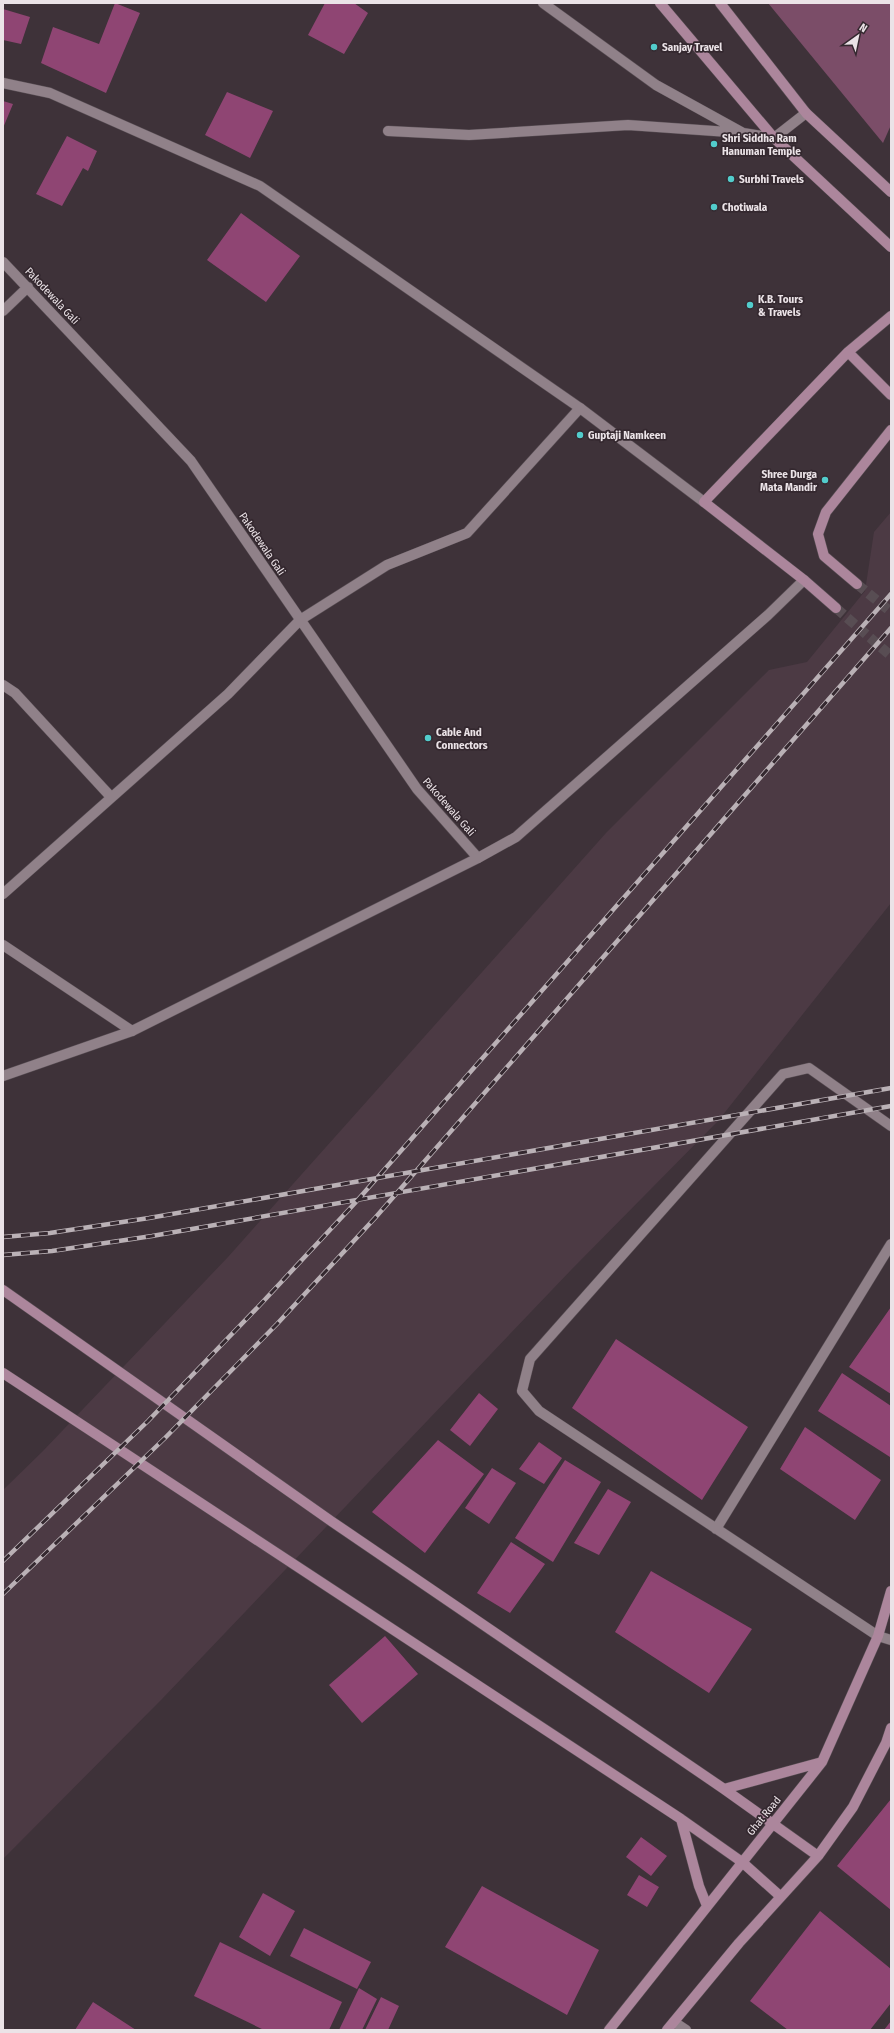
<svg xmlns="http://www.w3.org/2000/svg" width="894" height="2033" font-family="'Fira Sans Condensed',sans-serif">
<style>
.built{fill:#4c3a44}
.green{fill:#7b4d68}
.building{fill:#8f4573}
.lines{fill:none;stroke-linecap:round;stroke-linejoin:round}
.secondary-tunnel{stroke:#584d53;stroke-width:10;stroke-dasharray:10 5;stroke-linecap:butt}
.minor-casing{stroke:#584e54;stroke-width:11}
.tertiary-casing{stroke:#584e54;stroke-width:11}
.secondary-casing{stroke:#584e54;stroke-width:11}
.minor{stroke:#908189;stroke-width:10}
.tertiary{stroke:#908189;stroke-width:10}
.secondary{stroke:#ac869c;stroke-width:10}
.rail-casing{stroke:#bab1b6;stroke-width:4.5}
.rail{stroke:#34282f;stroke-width:3;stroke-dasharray:9;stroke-linecap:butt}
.poi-dot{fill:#52cdcc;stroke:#34282f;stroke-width:1.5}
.labels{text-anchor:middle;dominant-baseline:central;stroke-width:3.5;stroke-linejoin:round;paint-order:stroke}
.poi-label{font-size:11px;font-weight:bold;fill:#ebe3e7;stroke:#34282f;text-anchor:start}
.street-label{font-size:11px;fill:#ebe3e7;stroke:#34282f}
</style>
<rect width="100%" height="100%" fill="#3e3239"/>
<!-- built -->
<path class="built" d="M891,512V903L718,1121L572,1269L162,1699L3,1859V1490L43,1451L228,1257L606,833L769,670L807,662L865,591L874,532Z"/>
<!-- green -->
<path class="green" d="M768,3H891V125L883,143Z"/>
<!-- building -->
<path class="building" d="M115,3L140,13L106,93L41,63L53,27L99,44Z
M325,3H354L368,13L344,54L308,35Z
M3,9L30,17L21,44L3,40Z
M227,92L273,111L250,158L205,135Z
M3,101L13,104L3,128Z
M67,136L97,151L88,171L83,168L62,206L36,194Z
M241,213L300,256L266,302L207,260Z
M891,1307V1394L849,1367Z
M616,1339L748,1427L702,1500L572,1408Z
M842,1373L891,1406L890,1457L818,1411Z
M479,1393L498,1409L470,1446L450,1430Z
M805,1427L881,1480L855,1520L780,1469Z
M438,1440L484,1474L425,1553L372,1512Z
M539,1442L562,1458L544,1484L519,1469Z
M565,1460L601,1482L553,1562L515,1538Z
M492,1468L516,1483L489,1524L465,1508Z
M608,1489L631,1502L599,1555L574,1543Z
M511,1542L545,1564L510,1613L477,1593Z
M651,1571L752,1629L709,1693L615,1632Z
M385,1636L418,1674L362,1723L329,1685Z
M891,1799V1910L837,1866Z
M641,1837L667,1856L651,1876L626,1857Z
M639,1875L659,1887L647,1907L627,1895Z
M482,1886L599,1950L567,2015L445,1947Z
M263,1893L295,1911L270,1956L239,1937Z
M820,1911L891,1969V2003L870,2030H788L750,2001Z
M304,1928L371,1962L357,1989L290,1956Z
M220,1942L342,2002L329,2030H264L194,1996Z
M359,1988L377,1999L362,2030H339Z
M381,1997L399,2006L388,2030H365Z
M93,2002L136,2030H75Z
M891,2021V2030H884Z"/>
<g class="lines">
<!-- secondary-tunnel -->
<path class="secondary-tunnel" d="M857,584L891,612
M836,608L891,656"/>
<defs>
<path id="minor" d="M543,3L656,85L743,133L774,138L806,113
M388,131L469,135L628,125L743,133
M3,262L191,461L417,789L478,858
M3,311L28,287
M3,685L15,693L111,797
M3,894L228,694L300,620L387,565L467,533L580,408
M3,945L132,1031
M891,1126L809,1068L783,1074L530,1359L522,1391L539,1411L878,1636L891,1640
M716,1529L891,1244
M674,2022L686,2030"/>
<path id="tertiary" d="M3,83L50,93L260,186L580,408L704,502
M3,1076L132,1031L478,858L516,837L768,615L804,580"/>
<path id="secondary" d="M660,3L774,138L891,247
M720,3L806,113L891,192
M848,352L891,395
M857,584L824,556L818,534L826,512L891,430
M836,608L804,580L704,502L848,352L891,316
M3,1290L331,1521L724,1789L818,1856
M3,1373L681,1819L742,1862L780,1896
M724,1789L822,1762
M681,1819L699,1886L707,1906
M609,2030L822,1762L878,1636L891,1591
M667,2030L739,1943L818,1856L853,1807L886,1743L891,1728"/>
</defs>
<!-- minor casing -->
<use href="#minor" class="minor-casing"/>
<!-- tertiary casing -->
<use href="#tertiary" class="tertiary-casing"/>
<!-- secondary casing -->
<use href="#secondary" class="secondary-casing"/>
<!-- minor -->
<use href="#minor" class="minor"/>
<!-- tertiary -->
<use href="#tertiary" class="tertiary"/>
<!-- secondary -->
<use href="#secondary" class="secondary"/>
<defs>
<path id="rail" d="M3,1237L50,1233L149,1218L891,1088
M3,1255L52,1251L152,1236L891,1106
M3,1561L148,1421L258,1307L355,1203L891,594
M3,1594L165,1438L277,1324L375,1218L891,628"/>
</defs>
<!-- rail casing -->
<use href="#rail" class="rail-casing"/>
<!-- rail -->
<use href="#rail" class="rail"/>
</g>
<!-- markers -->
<g class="poi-dot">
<circle cx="654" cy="47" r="4"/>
<circle cx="714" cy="144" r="4"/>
<circle cx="731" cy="179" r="4"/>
<circle cx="714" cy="207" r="4"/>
<circle cx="750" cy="305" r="4"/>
<circle cx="580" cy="435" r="4"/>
<circle cx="825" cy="480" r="4"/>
<circle cx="428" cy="738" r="4"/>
</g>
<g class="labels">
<!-- poi labels -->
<g class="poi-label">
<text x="662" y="47">Sanjay Travel</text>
<text x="722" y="138">Shri Siddha Ram<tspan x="722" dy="13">Hanuman Temple</tspan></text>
<text x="739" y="179">Surbhi Travels</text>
<text x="722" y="207">Chotiwala</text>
<text x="758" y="299">K.B. Tours<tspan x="758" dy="13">&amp; Travels</tspan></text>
<text x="588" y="435">Guptaji Namkeen</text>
<text x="817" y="474" text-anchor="end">Shree Durga<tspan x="817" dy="13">Mata Mandir</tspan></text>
<text x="436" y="732">Cable And<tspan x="436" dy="13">Connectors</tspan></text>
</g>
<!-- street labels -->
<g class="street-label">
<text transform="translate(52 296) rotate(47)">Pakodewala Gali</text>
<text transform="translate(262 544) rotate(56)">Pakodewala Gali</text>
<text transform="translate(449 807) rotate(49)">Pakodewala Gali</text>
<text transform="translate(764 1816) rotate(-51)">Ghat Road</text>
</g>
</g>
<!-- border -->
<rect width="894" height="2033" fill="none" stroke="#ebe3e7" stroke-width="8"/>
<!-- north arrow -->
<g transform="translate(858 36) rotate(33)" stroke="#34282f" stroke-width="3" paint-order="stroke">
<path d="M0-3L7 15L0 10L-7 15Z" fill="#ebe3e7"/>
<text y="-6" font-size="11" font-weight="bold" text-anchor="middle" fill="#ebe3e7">N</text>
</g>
</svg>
